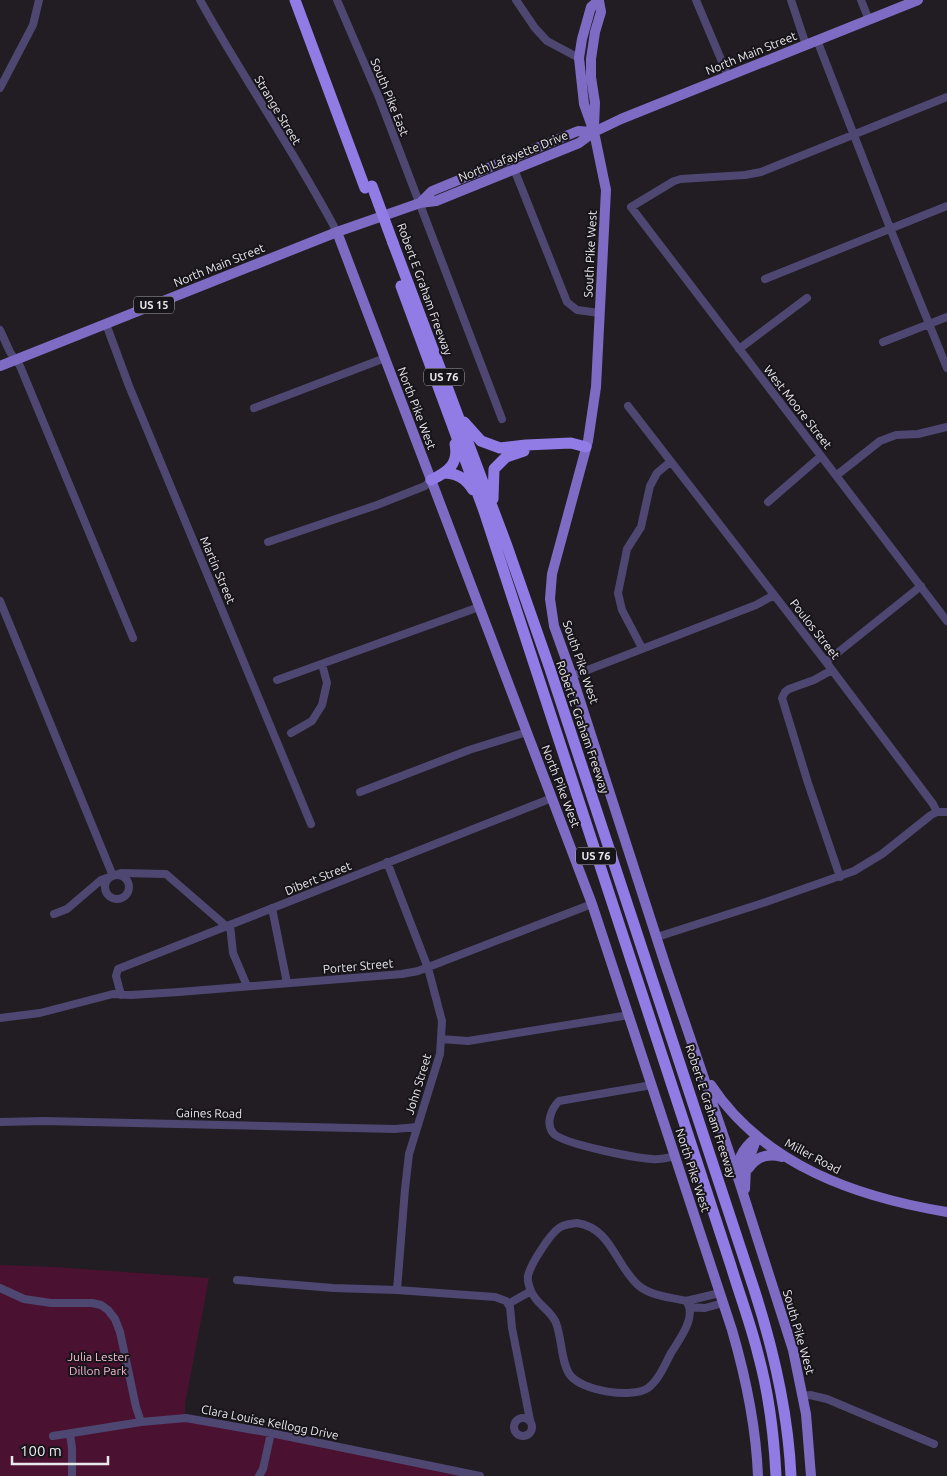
<svg xmlns="http://www.w3.org/2000/svg" width="947" height="1476" font-family="Ubuntu,sans-serif">
<style>
.green{fill:#4a1230}
.lines{fill:none;stroke-linecap:round;stroke-linejoin:round}
.minor{stroke:#4e4771;stroke-width:8}
.major{stroke:#7e6cc4;stroke-width:10}
.highway{stroke:#917be5;stroke-width:11}
.highway-bridge{stroke:#917be5;stroke-width:11}
.labels{text-anchor:middle;dominant-baseline:central;stroke-width:4;stroke-linejoin:round;paint-order:stroke}
.shield{fill:#17141a;stroke:#aba8ad;stroke-width:1}
.shield-label{font-size:11px;font-weight:bold;fill:#eae8ec}
.street-label{font-size:12px;fill:#eae8ec;stroke:#17141a}
.park-label{font-size:12px;fill:#f6bcd5;stroke:#17141a}
</style>
<rect width="100%" height="100%" fill="#211d23"/>
<!-- green -->
<path class="green" d="M0,1265L55,1267L209,1278L185,1404V1420L207,1423L466,1476H0Z"/>
<g class="lines">
<!-- minor -->
<path class="minor" d="M200,0C243,78 295,152 337,232
M337,0L380,100L502,419
M516,0L535,28L547,41L579,58
M696,0L728,76
M791,0L806,45
M861,0L869,20
M817,40L890,228L947,368
M0,88L33,25L39,0
M947,97L761,172L745,175L681,179L674,181L631,207L947,621
M514,169L567,302L577,310L600,313
M765,279L947,206
M106,324L129,386L311,824
M0,330L10,352L20,366L133,638
M883,342L947,317
M739,349L807,298
M628,406L826,662L933,804L937,812
M254,408L385,358
M837,475L880,441L896,435L918,434L947,427
M768,502L821,456
M268,542L377,505L425,486L431,480
M0,601L113,876
M642,648L622,610L618,593L627,549L641,527L650,486L657,473L670,462
M826,662L921,586
M832,670L814,680L789,689L785,692L782,698L808,783L840,877
M572,676L756,605L774,595
M277,680L479,607
M291,733L312,721L322,705L327,683L322,664
M360,792L469,750L527,732
M387,862L428,968L442,1021L440,1054L409,1154L405,1189L397,1290
M105 887a12 12 0 1 1 24 0a12 12 0 1 1-24 0Z
M272,908L287,983
M54,914L67,909L101,880L121,873L166,874L226,926
M230,925L233,953L247,986
M657,937L766,902L854,871L882,854L931,815L937,812H947
M121,995L116,976L118,969L552,798
M0,1018L40,1013L113,994L131,995L179,992L402,974L418,971L592,904
M441,1039L468,1041L629,1015
M652,1085L559,1101C552,1108 545,1123 553,1133C562,1144 636,1158 652,1159C660,1160 667,1158 675,1156
M0,1122L44,1121L395,1129L417,1127
M577,1223C611,1228 615,1264 638,1285C650,1296 670,1297 686,1301C698,1316 679,1340 671,1353C665,1364 659,1380 648,1388C632,1399 582,1391 570,1375C561,1363 562,1338 556,1323C551,1310 536,1304 531,1291C529,1286 527,1281 528,1276C530,1265 550,1234 559,1228C564,1224 570,1224 577,1223Z
M237,1280L333,1288L397,1290L495,1297L506,1301L510,1307L512,1328L530,1420
M0,1288L24,1299L51,1303H92L101,1305L108,1310L115,1319L120,1332L136,1407L141,1422
M686,1301L720,1293
M508,1304L531,1291
M690,1307L705,1308L723,1303
M803,1396L810,1395L827,1399L934,1444
M514 1427a9 9 0 1 1 18 0a9 9 0 1 1-18 0Z
M70,1434L72,1448V1476
M53,1436L141,1422L186,1418L271,1433L480,1476
M259,1476L263,1469L271,1433"/>
<!-- major -->
<path class="major" d="M599,0L591,7L582,39L579,58L584,104L594,132L606,190L596,387L588,441L552,574L550,599L554,626L572,676L666,967L739,1181
M594,126L595,103L591,77V59L595,32L601,12L599,1
M420,203L432,191L578,131L594,132
M337,232L592,904L732,1330C746,1378 756,1426 758,1476
M0,366L337,232L420,203L436,201L579,143L594,132L621,119L918,0
M711,1085C764,1165 856,1197 947,1212
M757,1137C741,1149 736,1161 739,1181L793,1350L806,1414L811,1476
M749,1168C757,1156 768,1153 782,1157
M745,1189L746,1168L757,1137"/>
<!-- highway -->
<path class="highway" d="M295,0L365,188
M393,243L507,546L550,669L754,1289C774,1351 788,1411 791,1476
M401,286L484,511L731,1266C740,1296 751,1325 758,1354C769,1394 774,1435 776,1476
M464,422L481,441L500,448L526,445L571,443L586,447
M445,473C459,474 466,479 473,490
M431,480C448,472 459,464 455,444
M493,499L494,469L506,457L524,451"/>
<!-- highway-bridge -->
<path class="highway-bridge" d="M372,186L393,243"/>
</g>
<g class="labels">
<!-- shield labels -->
<g class="shield">
<rect x="134" y="296.5" width="40" height="17" rx="4"/>
<rect x="424" y="368.5" width="40" height="17" rx="4"/>
<rect x="576" y="847.5" width="40" height="17" rx="4"/>
</g>
<g class="shield-label">
<text x="154" y="305">US 15</text>
<text x="444" y="377">US 76</text>
<text x="596" y="856">US 76</text>
</g>
<!-- street labels -->
<g class="street-label">
<text transform="translate(751 53) rotate(-22)">North Main Street</text>
<text transform="translate(390 97) rotate(68)">South Pike East</text>
<text transform="translate(278 110) rotate(59)">Strange Street</text>
<text transform="translate(513 156) rotate(-22)">North Lafayette Drive</text>
<text transform="translate(590 254) rotate(-87)">South Pike West</text>
<text transform="translate(219 265) rotate(-22)">North Main Street</text>
<text transform="translate(425 289) rotate(70)">Robert E Graham Freeway</text>
<text transform="translate(798 407) rotate(52)">West Moore Street</text>
<text transform="translate(417 408) rotate(69)">North Pike West</text>
<text transform="translate(218 570) rotate(67)">Martin Street</text>
<text transform="translate(815 629) rotate(52)">Poulos Street</text>
<text transform="translate(581 662) rotate(71)">South Pike West</text>
<text transform="translate(583 727) rotate(71)">Robert E Graham Freeway</text>
<text transform="translate(561 786) rotate(69)">North Pike West</text>
<text transform="translate(318 878) rotate(-22)">Dibert Street</text>
<text transform="translate(358 966) rotate(-5)">Porter Street</text>
<text transform="translate(418 1084) rotate(-73)">John Street</text>
<text transform="translate(711 1111) rotate(72)">Robert E Graham Freeway</text>
<text transform="translate(209 1113) rotate(1)">Gaines Road</text>
<text transform="translate(813 1156) rotate(28)">Miller Road</text>
<text transform="translate(693 1170) rotate(72)">North Pike West</text>
<text transform="translate(799 1332) rotate(74)">South Pike West</text>
<text transform="translate(270 1422) rotate(11)">Clara Louise Kellogg Drive</text>
</g>
<!-- park labels -->
<g class="park-label">
<text x="98" y="1356">Julia Lester<tspan x="98" dy="14">Dillon Park</tspan></text>
</g>
</g>
<!-- scale -->
<path d="M12 1456v8h96v-8" fill="none" stroke="#eae8ec" stroke-width="2.5"/>
<text x="20" y="1456" font-size="15" fill="#eae8ec" stroke="#17141a" stroke-width="4" paint-order="stroke">100 m</text>
</svg>
